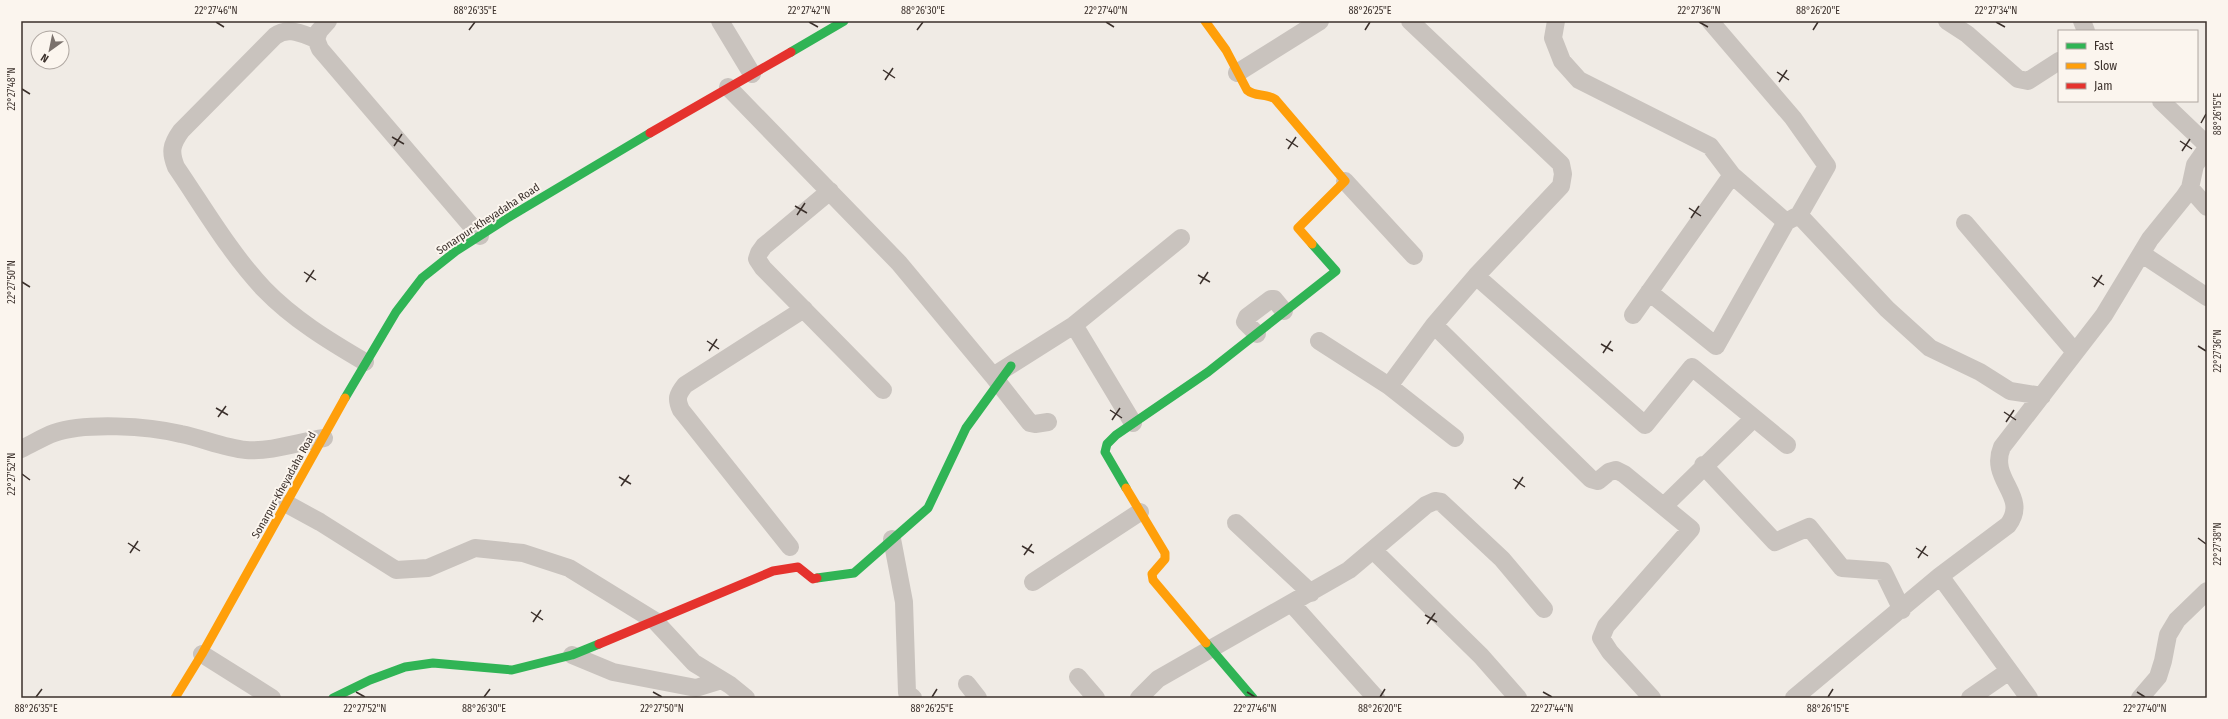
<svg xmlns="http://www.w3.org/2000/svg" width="2228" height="719" font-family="'Fira Sans Condensed',sans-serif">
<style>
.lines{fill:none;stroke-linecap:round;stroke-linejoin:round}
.street{stroke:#c9c3be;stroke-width:18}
.fast{stroke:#30b455;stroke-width:9}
.slow{stroke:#ff9f0a;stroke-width:9}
.jam{stroke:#e5322d;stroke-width:9}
.ticks{fill:none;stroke:#3b302b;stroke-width:1.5}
.labels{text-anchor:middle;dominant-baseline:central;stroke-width:4;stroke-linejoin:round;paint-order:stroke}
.street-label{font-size:11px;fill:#3b302b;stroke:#fbf5ee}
.neatline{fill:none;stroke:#3b302b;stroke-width:1.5}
.ticks-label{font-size:10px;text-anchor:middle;fill:#3b302b}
</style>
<rect width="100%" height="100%" fill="#f0ebe5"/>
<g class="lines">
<!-- street -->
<path class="street" d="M328,21L319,31L316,39L320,49L480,236
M720,21L752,74
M1556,21L1553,38L1562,61L1579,80L1710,146L1732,175L1786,222
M1710,21L1793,118L1827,166L1799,215L1887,309L1930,348L1980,372L2010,391L2042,396
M1947,21L1967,34L2018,79L2028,81L2059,61
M2082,21L2086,31
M316,39C302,34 288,26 275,36L181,131C171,145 170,152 176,167C204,208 230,253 264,289C293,319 329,341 365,362
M1237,73L1320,21
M728,87L899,263L993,376L1074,325L1181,238
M2161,101L2207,145
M1345,181L1414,256
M2190,188L2207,207
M830,191L764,246L759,253L757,259L763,268L883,390
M1965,223L2075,352
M2142,254L2207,297
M1476,276L1645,425L1692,367L1787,445
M1649,292L1716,346L1786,222L1795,217
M1633,315L1732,175
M1074,325L1133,423
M1434,325L1591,479L1598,481L1609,472L1616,470L1624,474L1691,529L1606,626L1601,638L1610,652L1652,698
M1257,334L1245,322L1247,317L1271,299H1274L1284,311
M1319,341L1389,386L1455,438
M993,376L1030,423L1035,424L1048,422
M1389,386L1434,325L1476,276L1561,186L1563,174L1561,164L1410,21
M21,449C32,444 43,437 54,433C86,422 148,426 181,434C202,438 224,448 246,450C271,452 299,442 324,438
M1703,465L1775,542L1809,527L1842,568L1883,571L1902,610
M287,504L320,522L396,570L428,568L475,548L523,553L569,568L655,621L694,663L730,685L746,698
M1664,506L1754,418
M1236,523L1311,593
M892,539L904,602L907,693L913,698
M790,547L681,410C676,399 677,395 685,385L804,309
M1373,550L1481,656L1518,698
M1940,576L2029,698
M1033,582L1140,512
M1292,604L1376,698
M202,654L272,698
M572,655L613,672L696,688L722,680
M1078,677L1096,698
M967,684L978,698
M1139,698L1158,679L1349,570L1426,505L1435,501L1441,502L1502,559L1544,609
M1794,698L1940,576L2008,525C2030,496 1988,480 2002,447L2104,315L2150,239L2184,197L2190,188L2195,165L2207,148
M1970,698L2009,671
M2140,698L2158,677L2163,661L2168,635L2177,620L2207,591"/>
<!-- fast -->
<path class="fast" d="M791,52L844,21
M345,398L396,312L422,278L456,251L506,219L650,133
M1126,488L1105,452L1107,444L1116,435L1208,372L1336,271L1312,244
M817,578L854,573L928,508L966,428L1011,366
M1206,643L1253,698
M333,698L370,680L405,667L433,663L512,670L572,655L599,644"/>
<!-- slow -->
<path class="slow" d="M1205,21L1226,50L1247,90C1255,97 1265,93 1275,99L1345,181L1298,228L1312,244
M1126,488L1165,553V559L1152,574L1153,580L1206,643
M175,698L202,654L345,398"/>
<!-- jam -->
<path class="jam" d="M650,133L791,52
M599,644L773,571L798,567L813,579L817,578"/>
</g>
<!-- ticks -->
<path class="ticks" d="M216,22L224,27M809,22L818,27M1106,22L1114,27M1699,22L1708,27M1996,22L2005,27M469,30L475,22M917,30L923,22M1365,30L1370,22M1813,30L1818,22M883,70L895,78M1777,72L1789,80M885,80L893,68M1779,82L1787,70M22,89L30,94M2201,123L2206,114M392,137L404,144M1286,139L1298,147M2180,141L2192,149M394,146L402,134M1288,149L1296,137M2182,151L2190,139M795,206L807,213M1689,208L1701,216M797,215L805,203M1691,218L1699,206M304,272L316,280M1198,275L1210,282M2092,277L2104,285M22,282L30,287M306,282L314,270M1200,284L1208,272M2094,287L2102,275M707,341L719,349M1601,344L1613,351M2198,346L2206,351M709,351L717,339M1603,353L1611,341M216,408L228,415M1110,410L1122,418M2004,412L2016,420M218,417L226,406M1112,420L1120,408M2006,422L2014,410M22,474L30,480M619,477L631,484M1513,479L1525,487M621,486L629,475M1515,489L1523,477M2198,538L2206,544M128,543L140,551M1022,546L1034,553M1916,548L1928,556M130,553L138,541M1024,555L1032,544M1918,558L1926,546M531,612L543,620M1425,615L1437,622M533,622L541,610M1427,624L1435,613M356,692L365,697M653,692L662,697M1247,692L1255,697M1543,692L1552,697M2137,692L2145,697M36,697L42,689M484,697L490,689M932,697L937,689M1380,697L1385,689M1828,697L1833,689"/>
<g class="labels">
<!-- street labels -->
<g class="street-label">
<text transform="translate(488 219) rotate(-33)">Sonarpur-Kheyadaha Road</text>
<text transform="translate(284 485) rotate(-61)">Sonarpur-Kheyadaha Road</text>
</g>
</g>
<!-- border -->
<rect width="2228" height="719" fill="none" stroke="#fbf5ee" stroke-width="44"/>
<!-- legend -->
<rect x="2058" y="30" width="140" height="72" fill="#fbf5ee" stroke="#aea6a0"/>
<rect x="2066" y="43" width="20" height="6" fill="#30b455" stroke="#aea6a0"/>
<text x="2094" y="50" font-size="12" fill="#3b302b">Fast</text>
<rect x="2066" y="63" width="20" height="6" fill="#ff9f0a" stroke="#aea6a0"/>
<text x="2094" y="70" font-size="12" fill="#3b302b">Slow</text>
<rect x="2066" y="83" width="20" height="6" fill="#e5322d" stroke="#aea6a0"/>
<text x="2094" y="90" font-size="12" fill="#3b302b">Jam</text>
<!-- north arrow -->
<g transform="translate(50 50) rotate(213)"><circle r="19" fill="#fbf5ee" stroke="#aea6a0"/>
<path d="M0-3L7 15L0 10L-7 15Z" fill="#7a716c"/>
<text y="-6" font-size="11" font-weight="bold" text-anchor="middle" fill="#3b302b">N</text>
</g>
<rect x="22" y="22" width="2184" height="675" class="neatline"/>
<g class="ticks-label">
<text x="216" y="14">22°27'46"N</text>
<text x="475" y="14">88°26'35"E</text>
<text x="809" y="14">22°27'42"N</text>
<text x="923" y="14">88°26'30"E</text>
<text x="1106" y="14">22°27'40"N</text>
<text x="1370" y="14">88°26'25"E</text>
<text x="1699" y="14">22°27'36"N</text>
<text x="1818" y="14">88°26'20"E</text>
<text x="1996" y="14">22°27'34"N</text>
<text transform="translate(11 89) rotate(-90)" y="4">22°27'48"N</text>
<text transform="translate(2217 114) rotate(-90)" y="4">88°26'15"E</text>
<text transform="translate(11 282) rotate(-90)" y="4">22°27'50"N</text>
<text transform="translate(2217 351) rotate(-90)" y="4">22°27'36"N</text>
<text transform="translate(11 474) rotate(-90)" y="4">22°27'52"N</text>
<text transform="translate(2217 544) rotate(-90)" y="4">22°27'38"N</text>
<text x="36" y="712">88°26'35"E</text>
<text x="365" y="712">22°27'52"N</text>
<text x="484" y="712">88°26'30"E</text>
<text x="662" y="712">22°27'50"N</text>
<text x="932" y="712">88°26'25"E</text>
<text x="1255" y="712">22°27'46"N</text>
<text x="1380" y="712">88°26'20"E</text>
<text x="1552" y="712">22°27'44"N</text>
<text x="1828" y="712">88°26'15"E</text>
<text x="2145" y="712">22°27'40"N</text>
</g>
</svg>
